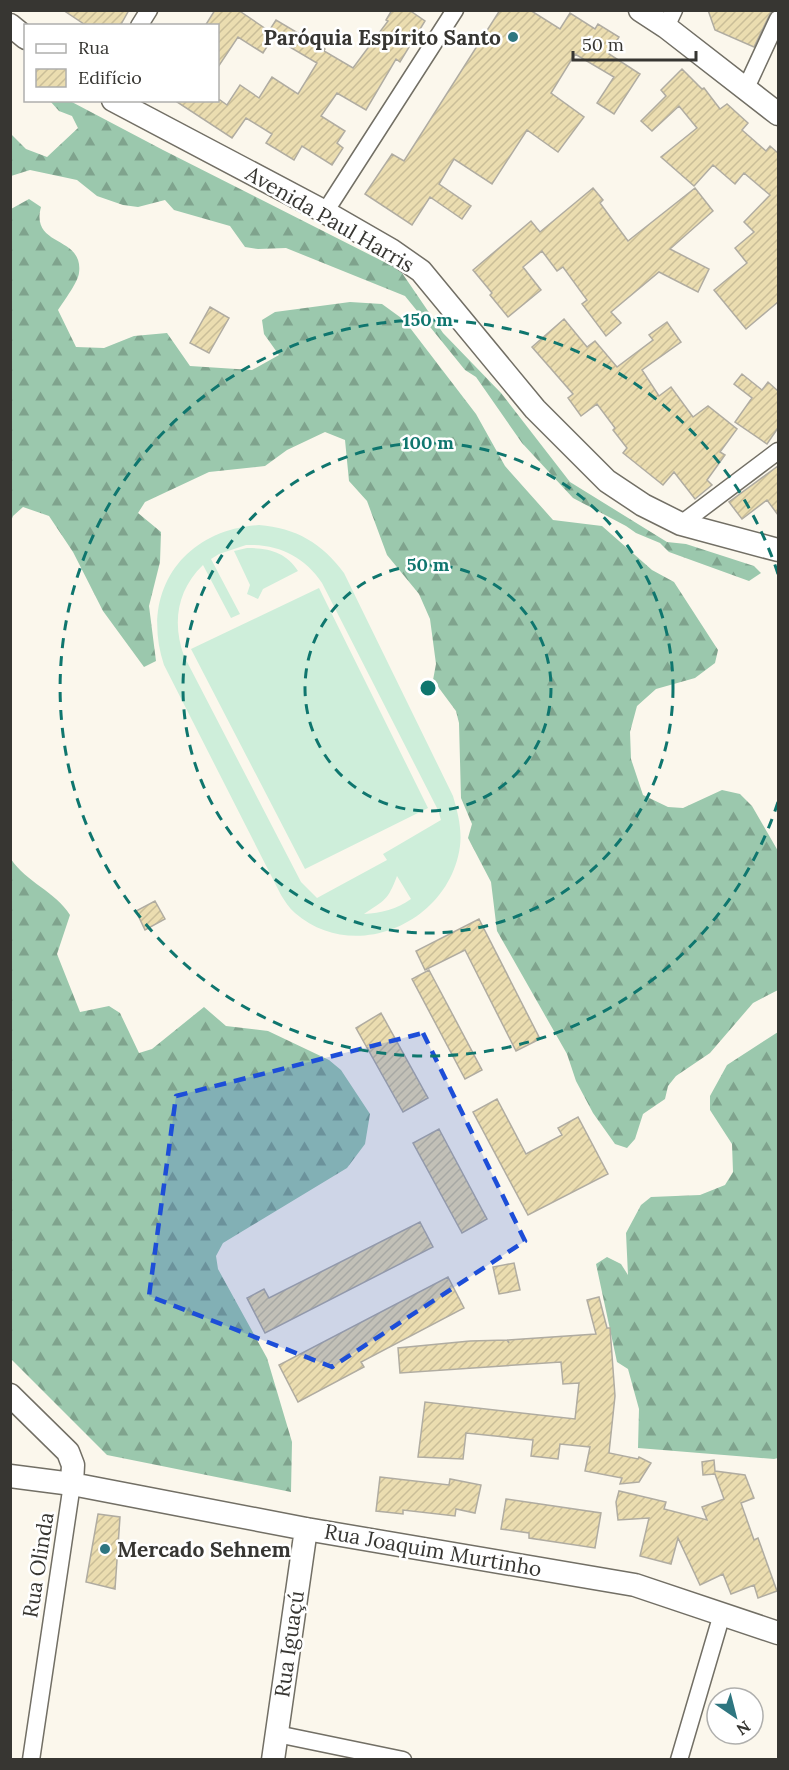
<svg xmlns="http://www.w3.org/2000/svg" width="789" height="1770" font-family="Lora,serif">
<style>
.forest{fill:url(#forest-firs)}
.pitch{fill:#ceeeda;fill-rule:evenodd}
.building{fill:url(#building-hatch);stroke:#b0aca1;stroke-width:1.5}
.lines{fill:none;stroke-linecap:round;stroke-linejoin:round}
.street-casing{stroke:#726f65;stroke-width:19}
.secondary-casing{stroke:#726f65;stroke-width:25}
.street{stroke:#fff;stroke-width:16}
.secondary{stroke:#fff;stroke-width:22}
.marked{fill:#1d4ed8;fill-opacity:0.2;stroke:#1d4ed8;stroke-width:4.5;stroke-dasharray:12 8;stroke-linejoin:round}
.ring{fill:none;stroke:#0f766e;stroke-width:3;stroke-dasharray:10 8}
.poi-dot{fill:#2e7680;stroke:#fff;stroke-width:2}
.labels{text-anchor:middle;dominant-baseline:central;stroke-width:5;stroke-linejoin:round;paint-order:stroke}
.poi-label{font-size:21px;font-weight:bold;fill:#373632;stroke:#fff;text-anchor:end}
.street-label{font-size:21px;fill:#373632;stroke:#fff}
.centre{fill:#0f766e;stroke:#fff;stroke-width:3}
.ring-label{font-size:18px;text-anchor:middle;font-weight:bold;fill:#0f766e;stroke:#fff;stroke-width:5;stroke-linejoin:round;paint-order:stroke}
</style>
<defs>
<pattern id="forest-firs" width="22" height="20" patternUnits="userSpaceOnUse" patternTransform="scale(1.5)"><rect width="22" height="20" fill="#9bc8ad"/><path d="M5 1l3.5 6h-7zM16 11l3.5 6h-7z" fill="#7fa38d"/></pattern>
<pattern id="building-hatch" width="6" height="6" patternUnits="userSpaceOnUse" patternTransform="scale(1.5)"><rect width="6" height="6" fill="#ebddb0"/><path d="M-1 1l2-2M0 6l6-6M5 7l2-2" fill="none" stroke="#cabe98"/></pattern>
</defs>
<rect width="100%" height="100%" fill="#fbf7ec"/>
<!-- forest -->
<path class="forest" d="M50,101H70L163,150L400,270L443,333L501,393L570,482L667,542L686,544L754,566L761,573L749,581L669,552L660,543L636,533L626,526L573,498L522,443L476,377L465,370L405,296L286,248L258,249L245,247L230,226L174,210L165,200L138,207L123,205L97,196L77,180L30,170L11,176V134L26,149L47,157L78,128L72,116L59,111Z
M29,199L41,207C30,248 84,235 79,273C78,282 64,301 58,310L76,347L104,348L134,336L167,333L190,366L252,370L279,355L264,334L262,320L275,312L350,302L382,304L404,320L476,414L505,466L553,520L602,526L652,570L674,582L718,650L715,663L695,678L656,689L637,706L630,732L631,759L643,795L668,807L683,808L722,790L740,794L752,806L778,851V990L753,1003L710,1053L676,1076L668,1086L665,1099L643,1114L635,1139L627,1148L615,1144L593,1113L576,1081L567,1054L497,931L491,882L468,838L472,824L461,798L459,723L456,711L433,680L436,664L430,619L419,594L387,555L367,501L349,481L345,440L325,432L287,450L265,466L209,472L145,502L138,513L161,532L160,562L149,606L156,661L144,667L103,611L73,552L49,516L23,507L13,516L11,521V209Z
M11,859C26,882 56,892 70,915L57,954L80,1012L109,1006L120,1013L139,1053L152,1049L204,1007L226,1026L268,1031L329,1060L341,1070L370,1114L365,1144L347,1168L223,1243L216,1256L218,1269L267,1358L292,1442L291,1492L107,1455L11,1359Z
M778,1032V1458L774,1459L638,1448L639,1409L628,1369L617,1362L596,1264L607,1257L621,1264L628,1275L626,1233L641,1205L651,1197L700,1195L725,1185L733,1172L732,1144L710,1110V1096L727,1065Z"/>
<!-- pitch -->
<path class="pitch" d="M259,525C296,528 322,543 344,573L453,796C458,813 462,829 460,846C450,922 355,965 295,913C289,908 285,901 281,895L164,665C140,593 182,530 259,525ZM246,545C278,544 304,556 322,583L438,810L441,820L383,854L387,860L317,898L301,882L184,656C172,623 177,590 203,565L231,618L240,614L211,559L219,554ZM397,876L411,899C397,909 381,913 364,914C385,900 388,900 397,876Z
M247,548C269,548 286,552 298,571L263,589L258,599L247,594L250,585L234,551Z
M319,588L428,808L305,869L191,649Z"/>
<!-- building -->
<path class="building" d="M63,10H129L120,26H87Z
M215,10H238L269,31L276,20L325,49L324,51L353,68L388,21L386,20L392,10H409L425,21L400,62L396,59L366,110L337,93L321,116L345,131L337,143L343,148L332,165L302,146L294,160L266,143L272,134L246,118L232,138L174,100H220L227,105L240,85L259,98L272,77L298,94L317,63L273,37L263,53L238,37L218,67V26H205Z
M500,10H530L560,29L570,13L595,29L598,24L619,37L609,54L640,74L614,114L597,103L614,77L575,54L551,93L584,117L558,152L527,130L492,184L454,159L439,184L471,206L462,219L430,197L412,225L365,194L392,154L404,161Z
M708,10H772L754,47L715,30Z
M682,69L702,89L704,88L720,109L727,104L748,123L742,130L766,151L770,146L778,153V302L746,329L714,290L747,263L735,248L754,232L744,222L770,195L744,173L735,184L713,165L694,186L661,157L697,128L679,106L652,131L641,121L666,96L661,90Z
M593,188L603,200L600,203L628,241L695,188L713,211L670,249L709,269L698,292L659,272L611,312L621,323L606,336L582,304L587,300L563,267L557,271L542,251L523,267L541,290L508,317L490,295L492,293L473,270L531,221L540,232Z
M210,307L229,318L209,353L190,343Z
M564,319L587,347L595,341L617,367L653,340L649,335L667,322L681,342L642,370L659,396L671,387L693,417L708,406L737,429L720,452L725,455L707,480L712,485L695,499L674,472L663,485L623,453L627,448L613,430L615,428L597,404L581,416L568,398L573,394L532,347Z
M742,374L762,390L768,382L778,391V428L767,444L735,422L752,398L734,384Z
M778,466V515L767,500L742,519L729,502Z
M155,901L165,919L145,930L136,911Z
M479,919L540,1039L516,1051L465,950L425,970L416,951Z
M429,970L482,1070L465,1079L412,979Z
M381,1013L428,1098L403,1112L356,1028Z
M497,1099L526,1154L562,1135L558,1128L578,1117L608,1174L528,1215L473,1112Z
M439,1129L487,1219L462,1233L413,1143Z
M420,1222L433,1247L265,1333L247,1298L264,1289L269,1298Z
M514,1263L520,1290L499,1294L493,1267Z
M448,1277L464,1308L361,1362L364,1367L298,1402L279,1365Z
M599,1297L607,1328H610L615,1396L609,1453L638,1459L639,1457L651,1463L639,1482L620,1484L622,1478L585,1471L590,1447L560,1444L558,1459L531,1456L533,1440L466,1433L463,1459L418,1457L425,1402L575,1419L579,1383L563,1384L561,1362L400,1373L398,1348L470,1341L507,1340L509,1343L508,1340L596,1334L587,1300Z
M714,1460L715,1471L745,1475L754,1498L741,1503L754,1540L758,1538L777,1591L758,1598L754,1585L731,1594L723,1574L700,1585L678,1538L671,1564L640,1556L649,1518L618,1520L616,1502L619,1491L666,1502L664,1509L707,1520L702,1507L724,1499L715,1474L703,1475L702,1462Z
M380,1477L449,1485L450,1479L481,1485L475,1513L456,1509L455,1516L403,1510V1514L376,1511Z
M506,1499L601,1513L595,1548L529,1538V1533L501,1529Z
M98,1514L120,1517L115,1589L86,1582Z"/>
<g class="lines">
<defs>
<path id="street" d="M139,26L149,10
M666,27L674,10
M746,88L778,19
M325,212L455,10
M681,524L778,451
M277,1734L403,1760
M31,1760L72,1484
M679,1760L722,1614"/>
<path id="secondary" d="M640,10L666,27L778,114
M10,25L26,38
M113,100L325,212L391,250L421,271L535,409L607,481L643,505L681,524L778,550
M10,1395L68,1452L73,1465L72,1484
M10,1476L72,1484L306,1529L635,1585L778,1633
M273,1760L306,1529"/>
</defs>
<!-- street casing -->
<use href="#street" class="street-casing"/>
<!-- secondary casing -->
<use href="#secondary" class="secondary-casing"/>
<!-- street -->
<use href="#street" class="street"/>
<!-- secondary -->
<use href="#secondary" class="secondary"/>
</g>
<!-- marked area -->
<path class="marked" d="M423,1033L525,1241L332,1367L149,1296L176,1096Z"/>
<!-- distance rings -->
<g class="ring">
<circle cx="428" cy="688" r="123"/>
<circle cx="428" cy="688" r="245"/>
<path d="M778 802A368 368 0 1 1 778 574"/>
</g>
<!-- markers -->
<g class="poi-dot">
<circle cx="513" cy="37" r="6"/>
<circle cx="105" cy="1549" r="6"/>
</g>
<g class="labels">
<!-- poi labels -->
<g class="poi-label">
<text x="501" y="37">Paróquia Espírito Santo</text>
<text x="117" y="1549" text-anchor="start">Mercado Sehnem</text>
</g>
<!-- street labels -->
<g class="street-label">
<text transform="translate(330 219) rotate(30)">Avenida Paul Harris</text>
<text transform="translate(433 1550) rotate(10)">Rua Joaquim Murtinho</text>
<text transform="translate(38 1565) rotate(-81)">Rua Olinda</text>
<text transform="translate(289 1644) rotate(-82)">Rua Iguaçú</text>
</g>
</g>
<circle cx="428" cy="688" r="9" class="centre"/>
<g class="ring-label">
<text x="428" y="326">150 m</text>
<text x="428" y="449">100 m</text>
<text x="428" y="571">50 m</text>
</g>
<!-- border -->
<rect width="789" height="1770" fill="none" stroke="#373632" stroke-width="24"/>
<!-- legend -->
<rect x="24" y="24" width="195" height="78" fill="#ffffff" stroke="#afafad" stroke-width="1.5"/>
<rect x="36" y="44" width="30" height="9" fill="#ffffff" stroke="#afafad" stroke-width="1.5"/>
<text x="78" y="54" font-size="18" fill="#373632">Rua</text>
<rect x="36" y="69" width="30" height="18" fill="url(#building-hatch)" stroke="#afafad" stroke-width="1.5"/>
<text x="78" y="84" font-size="18" fill="#373632">Edifício</text>
<!-- north arrow -->
<g transform="translate(735 1716) rotate(145)"><circle r="28" fill="#ffffff" stroke="#afafad" stroke-width="1.5"/>
<path d="M0-4.5L10 22L0 15L-10 22Z" fill="#2e7680"/>
<text y="-9" font-size="16" font-weight="bold" text-anchor="middle" fill="#373632">N</text>
</g>
<!-- scale -->
<path d="M573 51v9h123v-9" fill="none" stroke="#373632" stroke-width="3"/>
<text x="582" y="51" font-size="18" fill="#373632" stroke="#ffffff" stroke-width="4.5" paint-order="stroke">50 m</text>
</svg>
